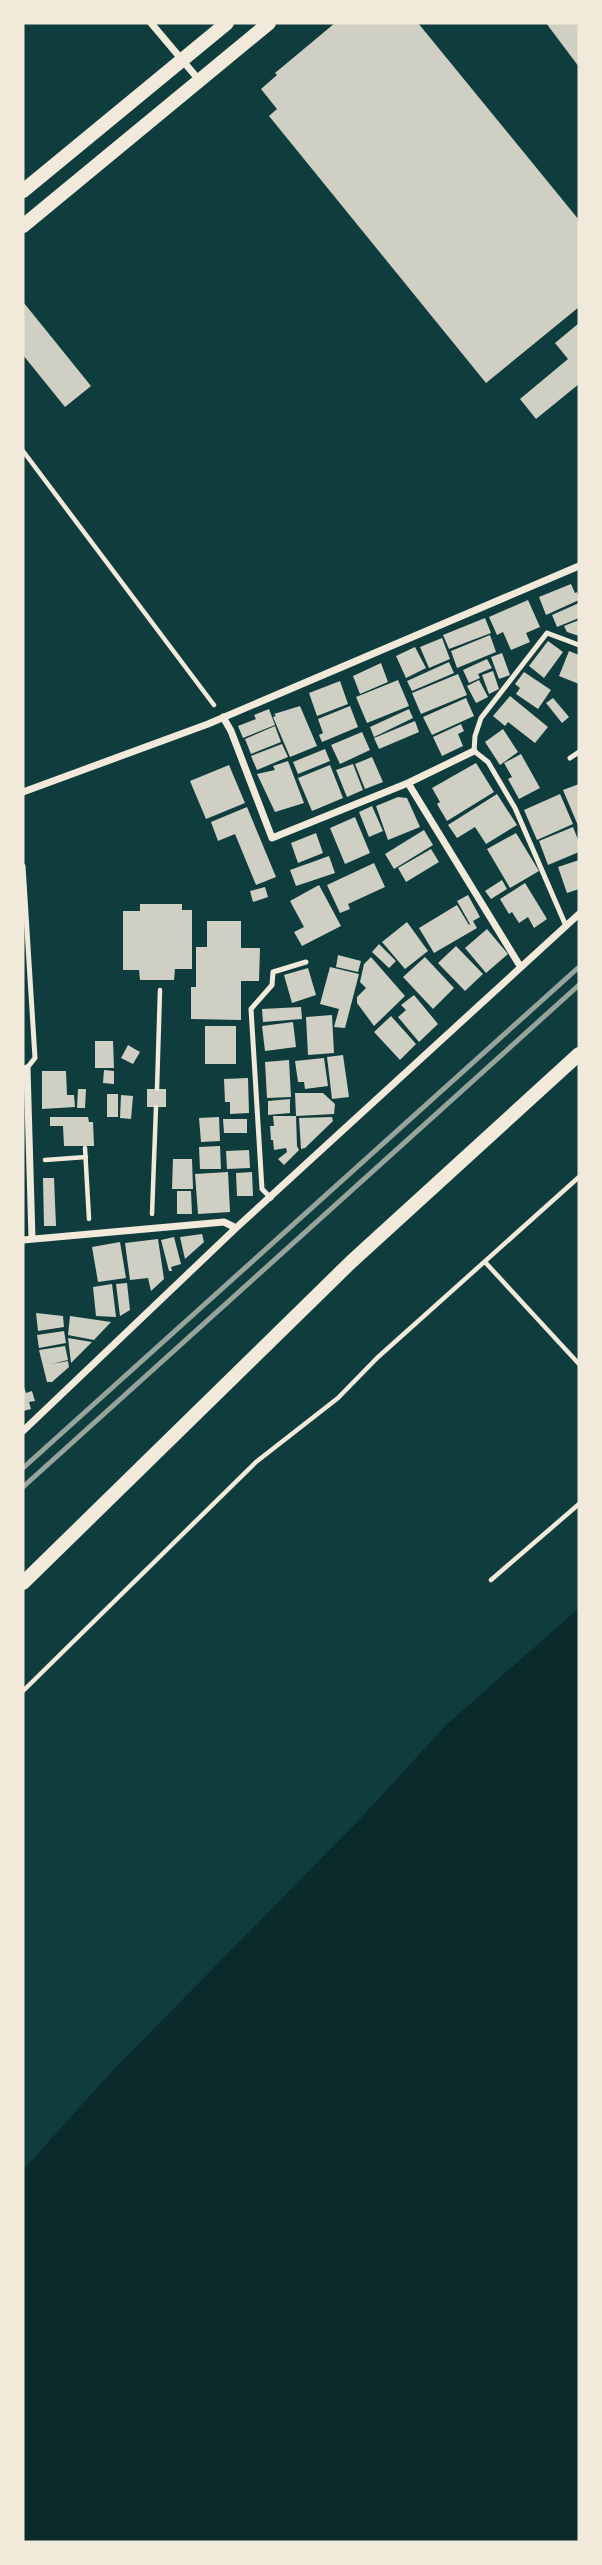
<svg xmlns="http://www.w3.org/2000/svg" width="602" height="2565" font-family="Barlow,sans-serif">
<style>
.water{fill:#0a2a2b}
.building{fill:#cfcfc3}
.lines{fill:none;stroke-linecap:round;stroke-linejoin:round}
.path{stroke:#f1e9da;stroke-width:4.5}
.service{stroke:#f1e9da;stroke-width:5}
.minor{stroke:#f1e9da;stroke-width:7}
.secondary{stroke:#f1e9da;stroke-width:14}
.rail{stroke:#97a49c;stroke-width:5}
</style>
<rect width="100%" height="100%" fill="#0f3d3e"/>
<!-- water -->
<path class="water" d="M579,1608V2542H23V2170L115,2068L360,1819L446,1725Z"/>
<!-- building -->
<path class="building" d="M335,23H418L579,220V307L486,383L269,116L277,109L261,89L277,75L275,73Z
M546,23H579V67Z
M24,303L91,386L65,407L23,355Z
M579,323V384L536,419L520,399L568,359L555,343Z
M571,584L575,593L577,592L579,600L546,615L539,597Z
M528,600L540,627L526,633L530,642L511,650L503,632L497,635L489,617Z
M579,603V618L557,627L552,615Z
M485,618L491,633L449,649L443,635Z
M579,620V636L567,632L564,626Z
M490,635L496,652L457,668L451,651Z
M442,638L450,659L429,668L420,647Z
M548,641L563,652L544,678L529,666Z
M415,647L426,668L406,678L396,656Z
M569,651L579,655V684L559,676Z
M502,653L510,675L499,679L491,657Z
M487,659L492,668L478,674L480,678L469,683L463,670Z
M449,662L454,673L412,691L407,681Z
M381,663L388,682L360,694L353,676Z
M493,671L499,689L489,694L482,675Z
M524,672L551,690L538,709L516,694L520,688L515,684Z
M458,674L467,695L421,714L412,693Z
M398,680L409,706L367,723L356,697Z
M479,680L488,697L476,703L467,686Z
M340,681L348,704L317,716L309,693Z
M510,696L548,727L535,743L508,722L505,726L493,716Z
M466,698L474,716L432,735L423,717Z
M553,698L569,717L562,723L546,703Z
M300,706L317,746L290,757L273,717L276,716L274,714Z
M350,706L358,727L322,742L319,735L323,733L318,719Z
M269,709L275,725L243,738L238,726L256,719L254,715Z
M409,709L413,718L374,737L370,727Z
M415,721L419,732L379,749L374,738Z
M461,724L464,731L458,734L463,746L442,756L433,737Z
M275,726L281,742L251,754L245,739Z
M503,729L518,752L500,765L485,742Z
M362,732L370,750L340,764L331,745Z
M282,744L288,757L257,770L251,756Z
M325,749L330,761L298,774L293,762Z
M521,754L540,788L519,799L508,779L512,777L504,763Z
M372,757L383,782L365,789L355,764Z
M288,761L304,803L275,812L257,774L275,770L273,766Z
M476,763L494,792L447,821L437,804L440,802L432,788Z
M353,764L363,790L347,797L336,770Z
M229,765L245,803L206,819L190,781Z
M330,765L343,798L312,811L298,778Z
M579,784V828L563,790Z
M497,794L517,825L486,844L475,827L457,838L448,825Z
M560,794L573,824L537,840L524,810Z
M398,797L407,798L420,827L388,840L376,806Z
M372,806L383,831L369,837L359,812Z
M247,807L276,877L256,885L235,834L218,841L211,822Z
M355,817L370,853L345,864L330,828Z
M573,827L579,842V852L548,865L539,841Z
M424,830L433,845L394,869L385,854Z
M316,833L323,853L298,863L291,843Z
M516,833L539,871L510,888L487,849Z
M431,849L439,862L406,882L398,868Z
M329,856L335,873L296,886L290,870Z
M579,860V889L567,893L558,867Z
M374,863L385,887L348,904L350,909L340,913L327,885Z
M502,880L507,889L491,899L485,891Z
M525,883L547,919L534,928L528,917L519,923L512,912L509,914L500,899Z
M319,885L341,926L302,946L294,932L304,927L290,901Z
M265,887L268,897L253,902L250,891Z
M468,895L480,917L473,921L477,928L434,953L419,928L457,905L469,925L470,924L457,901Z
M140,904H182V910H192V969H175L174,980H140L139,970H123V911H140Z
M207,921H241V948H260L259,981H241V1020L191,1019V987H196V947H207Z
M407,922L428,951L405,969L382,942Z
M487,929L508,954L486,973L465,948Z
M379,944L396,961L389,968L372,952Z
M456,946L483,974L465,991L438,963Z
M338,955L361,961L358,972L336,967Z
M371,957L405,996L374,1026L357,1003V997L366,988L360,982L364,964Z
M425,957L454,988L433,1009L403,977Z
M330,967L359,974L345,1028L334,1027L339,1009L320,1004Z
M308,968L316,995L292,1003L284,975Z
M414,995L438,1024L419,1042L398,1017L406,1010L401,1005Z
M301,1007L302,1019L263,1022L262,1009Z
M332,1015L334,1053L308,1055L306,1017Z
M391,1016L416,1044L400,1060L374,1032Z
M293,1022L296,1047L265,1051L262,1026Z
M205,1026H236V1064H205Z
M95,1041H113L114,1068H95Z
M128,1045L140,1052L133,1064L121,1058Z
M343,1055L349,1097L332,1099L327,1057Z
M324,1058L328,1086L305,1089L304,1082H298L295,1061Z
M289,1060L291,1097L267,1098L265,1062Z
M104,1070L114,1071V1084L103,1083Z
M42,1071H66L67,1095H74L75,1107L42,1109Z
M248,1078L249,1113L230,1114V1102H225L224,1079Z
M78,1089H86L85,1108H77Z
M147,1089H166V1107H147Z
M295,1093H323L335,1104L334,1114L296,1116Z
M107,1094H118V1117H107Z
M121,1095L133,1096L131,1119L120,1118Z
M290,1099V1113L268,1115V1101Z
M273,1116H296L297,1146L299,1150L284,1165L278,1159L287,1152L286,1148L274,1150L273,1140H271L270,1126H274Z
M50,1117H88L89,1122H93L94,1146H64L63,1126H50Z
M219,1117L220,1141L201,1142L199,1118Z
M332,1117L333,1121L305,1148L301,1149L299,1118Z
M223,1119H247V1133H224Z
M220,1146L221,1169H200L199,1147Z
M249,1150L250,1168L227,1169L226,1151Z
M173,1159H192L193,1189H172Z
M228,1172L230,1212L198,1214L195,1174Z
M252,1172L253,1196H237L236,1173Z
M43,1178H54L56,1226H44Z
M177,1191H191L192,1214H177Z
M202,1234L204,1242L185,1259L180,1237Z
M174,1237L181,1264L171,1267L172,1271H169L161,1240Z
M158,1239L164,1279L151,1291L148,1278L130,1280L125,1243Z
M120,1242L126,1278L98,1282L92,1247Z
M127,1283L130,1310L120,1316L116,1284Z
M112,1284L116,1317L96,1316L93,1287Z
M36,1313L63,1316L64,1327L38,1331Z
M70,1316L111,1322L94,1340L68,1335Z
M64,1331L66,1343L39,1348L37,1335Z
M68,1338L92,1342L71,1363Z
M65,1346L68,1360L52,1364L68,1361L69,1367L52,1382H47L39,1350Z
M23,1384L26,1393L32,1391L35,1401L29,1402L31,1409L23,1411Z"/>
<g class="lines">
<!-- path -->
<path class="path" d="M23,451L214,705
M157,1089L160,990
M85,1148L89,1219
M45,1160L86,1157
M152,1214L156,1107
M485,1262L579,1364
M491,1580L579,1504
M23,1691L256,1462L338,1398L377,1358L579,1177"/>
<!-- service -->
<path class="service" d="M570,758L579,752
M23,866L35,1058L27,1068
M566,926L515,808L488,762L474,751L475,736L481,718L547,633L579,645
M271,1198L262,1189L251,1009L272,985L273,972L306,962"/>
<!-- minor -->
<path class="minor" d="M151,23L199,80
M223,717L231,731L272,838L408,783L474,751
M408,783L520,966
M23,792L208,724L579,566
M27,1068L32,1239
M23,1240L224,1222L236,1228
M23,1431L236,1228L579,914"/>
<!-- secondary -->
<path class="secondary" d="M23,191L227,23
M23,226L269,23
M23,1583L351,1262L579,1054"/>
<!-- rail -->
<path class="rail" d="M23,1468L579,967
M23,1487L579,985"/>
</g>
<!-- border -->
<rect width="602" height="2565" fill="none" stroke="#f1e9da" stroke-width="49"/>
</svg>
